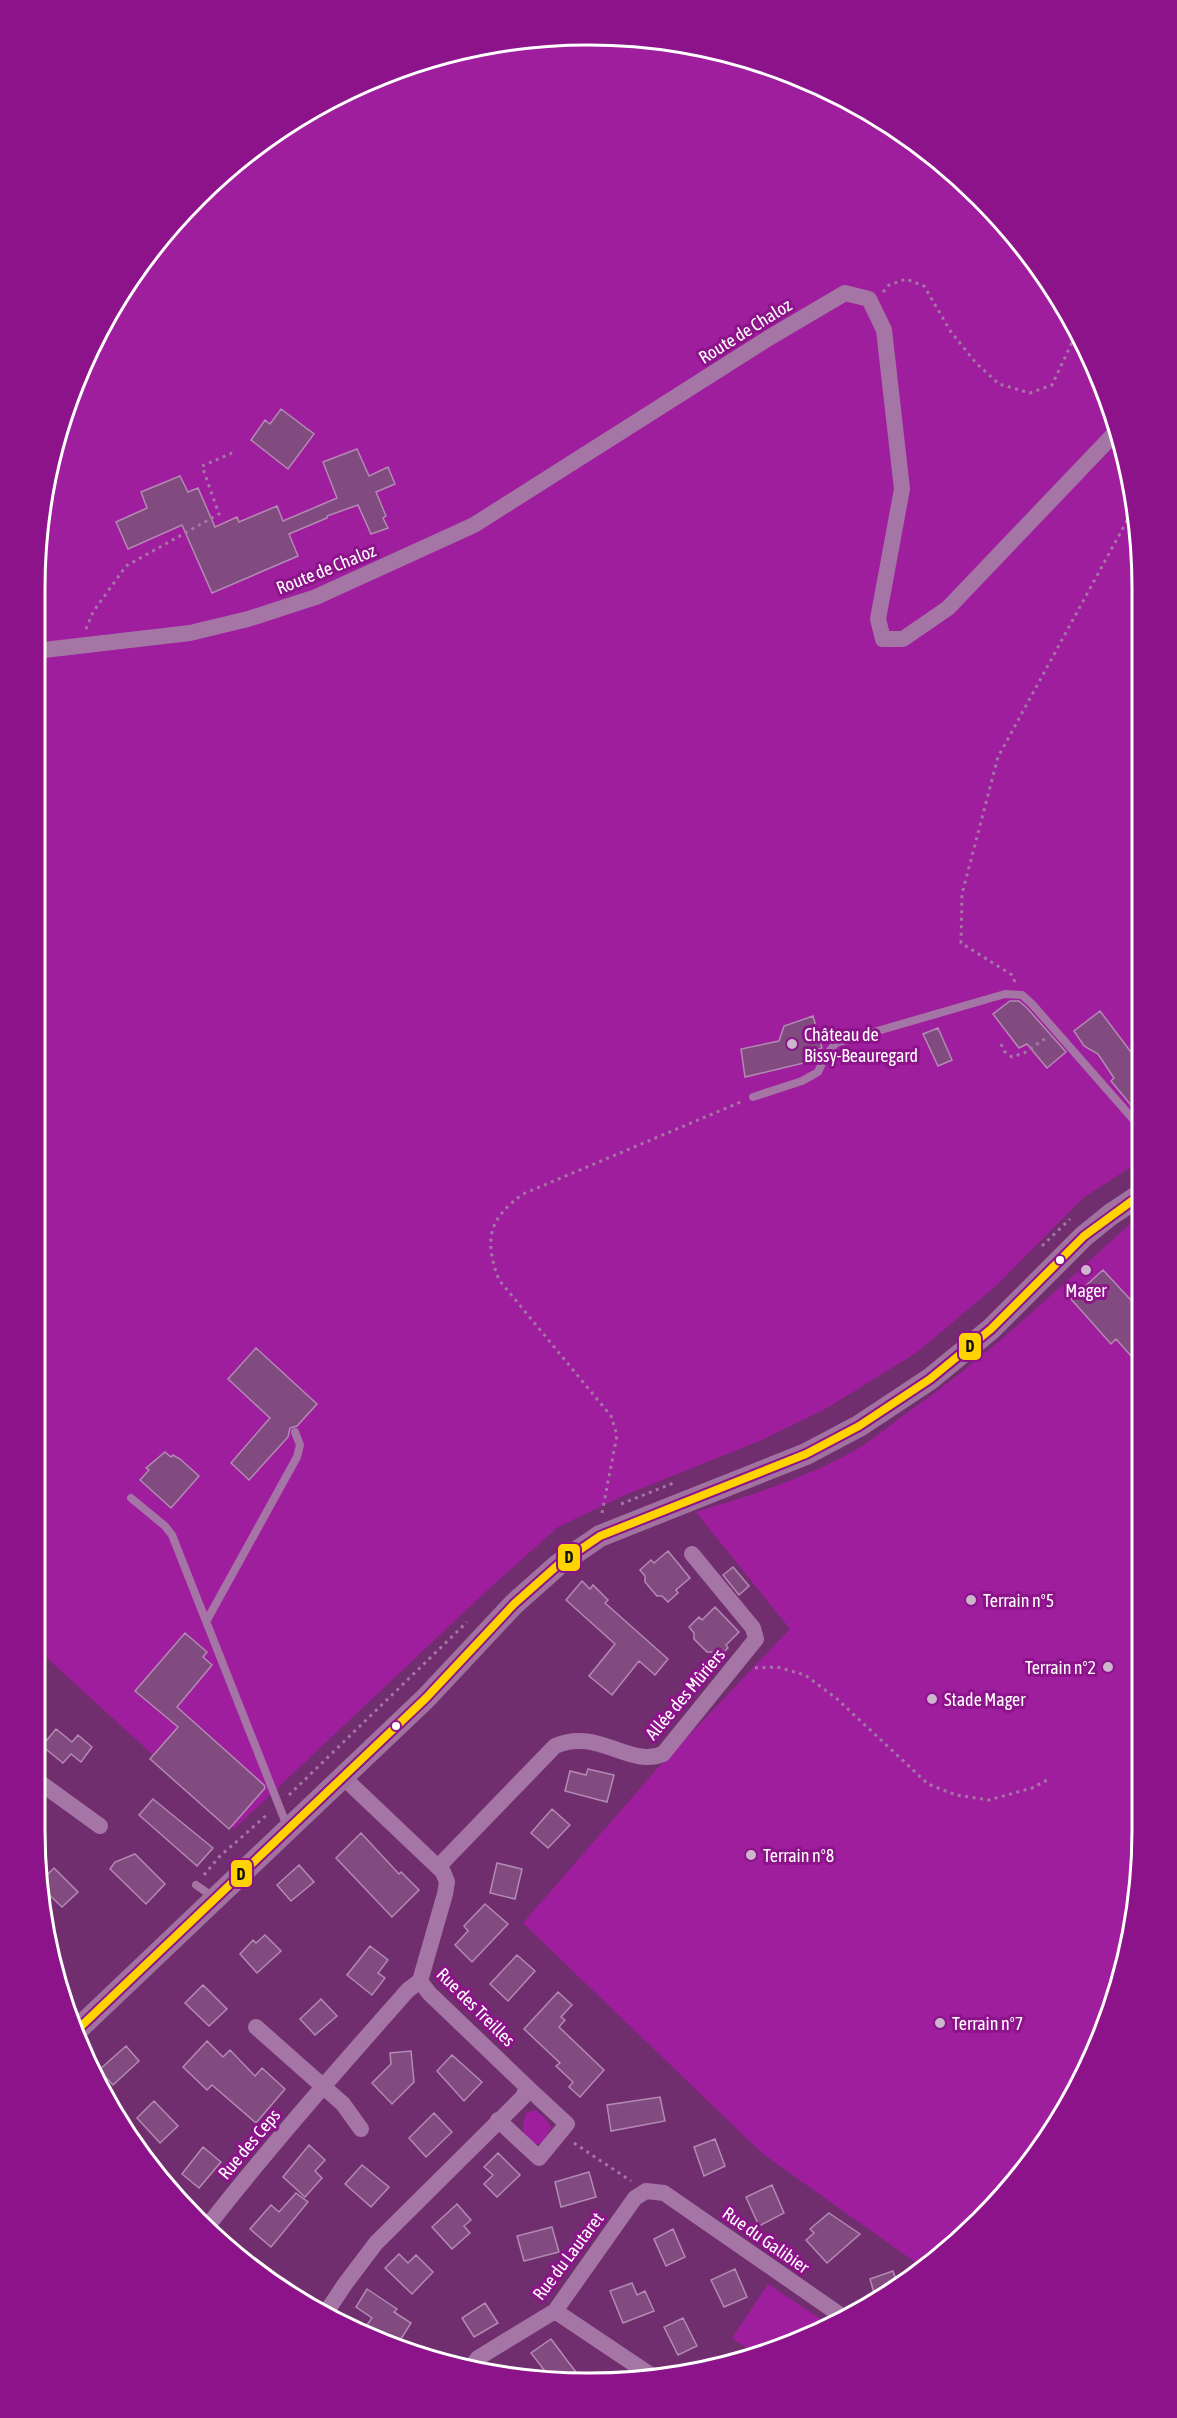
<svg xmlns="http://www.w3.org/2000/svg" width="1177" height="2418" font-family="'Asap Condensed',sans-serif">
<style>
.green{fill:#9f1e9e}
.building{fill:#814b80;stroke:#b38ab2;stroke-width:1.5}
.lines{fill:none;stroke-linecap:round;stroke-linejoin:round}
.path{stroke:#a575a5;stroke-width:3;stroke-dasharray:3 4.5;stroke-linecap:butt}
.service{stroke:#a575a5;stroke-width:8}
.minor{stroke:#a575a5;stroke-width:16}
.secondary{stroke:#a1719f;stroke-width:22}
.bus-1-casing{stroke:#8c1389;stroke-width:12}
.bus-1{stroke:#ffd300;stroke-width:8}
.poi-dot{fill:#cdb6cd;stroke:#8c1389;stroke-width:2}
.bus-dot{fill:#fff;stroke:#8c1389;stroke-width:2}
.labels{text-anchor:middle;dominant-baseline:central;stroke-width:6;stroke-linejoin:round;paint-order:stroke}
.street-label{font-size:18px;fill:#fff;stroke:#8c1389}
.poi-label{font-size:18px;fill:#fff;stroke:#8c1389;text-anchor:start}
.rim{fill:none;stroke:#fff;stroke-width:3}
.line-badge{stroke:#8c1389;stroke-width:2}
.pale-badge-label{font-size:16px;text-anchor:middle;font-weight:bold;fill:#111}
</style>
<rect width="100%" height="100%" fill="#712e6f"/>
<!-- green -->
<path class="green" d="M589,35L697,45L801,77L926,149L1028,252L1100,377L1138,516L1140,1161L1083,1198L997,1285L916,1353L827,1408L764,1439L625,1495L558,1527L480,1597L234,1829L35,1647V588L45,480L77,376L128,280L197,197L281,128L377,77L481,45Z
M1140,1218L1142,1830L1132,1938L1100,2042L1005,2195L925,2269L763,2154L523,1923L656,1770L790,1629L696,1512C749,1496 803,1479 852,1452C871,1442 887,1427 904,1415C985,1359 1056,1290 1129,1225Z
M535,2110L544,2117L551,2127L544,2142L533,2146L523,2136V2125L526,2113Z
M768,2284L833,2327L751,2351L732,2338Z"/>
<!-- building -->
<path class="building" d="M281,409L314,434L288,469L251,440L265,420L270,424Z
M357,449L369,476L388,467L395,484L376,492L386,516L383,518L388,528L371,534L358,505L327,516V518L289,534L298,556L212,593L182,525L128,549L116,522L147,508L141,492L180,476L188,492L198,488L215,527L237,517L239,522L277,506L283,521L337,498L323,462Z
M1010,1001H1019L1027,1008L1066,1052L1047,1068L1027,1044L1019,1048L993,1014Z
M1100,1011L1140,1064V1116L1111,1081L1114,1078L1098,1054L1084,1046L1074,1031Z
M813,1016L822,1048L811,1051L812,1061L745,1077L741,1049L779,1041L784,1026Z
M938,1028L952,1060L938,1066L923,1034Z
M1103,1270L1141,1311V1367L1116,1339L1111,1344L1071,1299Z
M256,1348L317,1404L297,1426L290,1428L288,1437L249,1480L231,1463L270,1418L228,1379Z
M165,1452L171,1457L173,1455L180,1459L199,1476L171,1508L140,1480L149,1470L146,1468Z
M668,1551L690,1578L676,1590L678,1593L668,1602L662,1596H657L645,1582V1576L640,1570L651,1560L654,1563Z
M733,1567L749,1586L739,1595L723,1575Z
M582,1581L590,1589L593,1585L608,1600L605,1603L668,1659L655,1675L639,1661L612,1695L589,1676L615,1644L566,1600Z
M715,1607L739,1632L726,1645L728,1648L718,1658L712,1652H707L694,1639V1633L689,1627L699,1617L702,1620Z
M185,1633L207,1652L203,1657L212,1665L177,1707L264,1785L265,1788L229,1829L150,1759L178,1727L135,1691Z
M56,1729L72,1742L78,1735L92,1747L81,1762L71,1754L63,1763L42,1746Z
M588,1769L614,1775L607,1802L565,1791L570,1771L586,1775Z
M153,1799L213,1848L197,1866L139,1815Z
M552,1809L570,1825L548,1848L531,1833Z
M361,1833L399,1874L401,1872L419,1890L392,1917L336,1858Z
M135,1854L165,1884L146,1904L110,1869L115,1862Z
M497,1863L522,1869L515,1899L490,1893Z
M299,1865L314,1882L291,1901L277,1885Z
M54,1868L78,1892L62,1907L44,1890L43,1879Z
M485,1904L508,1924L472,1962L455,1945L468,1931L464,1926Z
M265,1935L281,1951L257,1973L240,1954L253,1940L256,1943Z
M370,1946L388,1960L378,1973L385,1978L372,1995L347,1975Z
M517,1955L535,1971L508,2001L490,1984Z
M203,1985L227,2009L209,2026L185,2003Z
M558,1992L572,2005L561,2017L565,2020L559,2027L604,2070L580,2097L569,2087L573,2082L556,2066L560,2063L524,2029Z
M321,1999L337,2016L315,2035L300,2019Z
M207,2041L223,2057L230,2050L255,2076L262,2068L285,2089L256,2123L212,2085L207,2090L183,2067Z
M126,2046L139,2061L113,2085L99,2070Z
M411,2051L414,2082L392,2104L372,2083L391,2064L390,2053Z
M452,2055L482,2082L464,2101L437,2071Z
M660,2097L665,2121L611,2131L607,2105Z
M154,2101L178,2126L160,2143L137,2118Z
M434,2113L452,2132L426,2157L409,2138Z
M715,2139L725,2166L704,2176L694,2147Z
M309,2145L325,2160L315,2171L322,2178L305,2197L283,2177Z
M203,2147L221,2162L199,2188L182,2174Z
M498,2153L520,2175L497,2197L484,2184L493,2175L484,2167Z
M362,2165L389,2187L371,2207L345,2184Z
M589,2172L596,2197L561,2207L555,2182Z
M772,2185L784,2213L759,2226L746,2197Z
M296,2193L308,2202L271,2247L250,2229L271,2205L279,2212Z
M457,2204L471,2220L464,2226L470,2233L452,2249L432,2227Z
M829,2213L860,2234L827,2263L806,2240L814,2233L810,2229Z
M552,2227L559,2252L524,2261L517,2236Z
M673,2229L685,2257L666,2266L654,2239Z
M399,2254L408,2263L416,2255L433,2272L412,2294L385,2268Z
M735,2269L747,2297L724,2307L711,2280Z
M893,2271L898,2286L876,2300L870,2279Z
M632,2283L637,2295L645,2291L654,2311L623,2323L610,2291Z
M367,2289L397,2309L394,2312L411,2323L399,2342L364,2329L372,2318L356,2307Z
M485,2303L498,2323L474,2337L462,2318Z
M683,2318L697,2346L678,2355L664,2327Z
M551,2339L569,2363L579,2376L548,2375L531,2353Z"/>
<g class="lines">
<!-- path -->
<path class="path" d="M883,292L889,285L906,279L924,286L951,332L976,363L999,384L1030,393L1052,385L1076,334
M86,629L93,612L126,566L219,514L202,466L232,453
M1015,982L1012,975L961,943L962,894L998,757L1135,506
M1001,1044L1004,1051L1012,1057L1024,1053L1046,1038
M1042,1246L1070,1219
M621,1504L676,1482
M602,1513L617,1435L611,1416L499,1280C484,1240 488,1219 523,1194L743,1101
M755,1668L777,1667L805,1675L836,1698L928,1784L956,1795L989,1800L1032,1788L1049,1779
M289,1795L467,1622
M204,1875L219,1857L269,1813
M574,2143L631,2181"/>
<!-- service -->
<path class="service" d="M753,1097L802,1081L818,1072L826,1055L836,1043L1005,994L1022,995L1032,1004L1140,1127
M131,1498L165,1526L172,1535L287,1826
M207,1620L297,1457L300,1445L295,1432
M196,1885L215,1898"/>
<!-- minor -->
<path class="minor" d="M35,651L190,633L248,619L316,597L474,525L767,339L845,293L869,299L884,330L902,489L878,619L883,639H903L948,608L1115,433
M35,1779L100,1826
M438,1867L555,1746C598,1727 628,1768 663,1754L756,1639L753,1628L692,1554
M256,2027L343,2104L361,2129
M498,2120L539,2158L567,2124L527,2087
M206,2228C270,2146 339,2068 408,1990L420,1981
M555,2311L655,2378
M325,2314L345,2284L376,2243L523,2097L527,2087L429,1993L420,1981L445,1894L447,1882L443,1872L343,1777
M470,2369L478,2358L555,2311L635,2198L646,2191L664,2193L846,2319"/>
<!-- secondary -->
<path class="secondary" d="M76,2031L426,1698L514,1604L559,1564L600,1536L806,1454L859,1426L930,1379L991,1329L1084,1236L1110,1215L1140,1195"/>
<defs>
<path id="bus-1" d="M76,2031L426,1698L514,1604L559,1564L600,1536L806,1454L859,1426L930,1379L991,1329L1084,1236L1140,1195"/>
</defs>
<!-- bus-1 casing -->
<use href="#bus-1" class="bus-1-casing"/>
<!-- bus-1 -->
<use href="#bus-1" class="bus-1"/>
</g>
<!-- markers -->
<g class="poi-dot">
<circle cx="792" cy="1044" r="6"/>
<circle cx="1086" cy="1270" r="6"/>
<circle cx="971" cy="1600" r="6"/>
<circle cx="1108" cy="1667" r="6"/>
<circle cx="932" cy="1699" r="6"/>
<circle cx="751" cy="1855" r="6"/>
<circle cx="940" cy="2023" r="6"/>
</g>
<g class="bus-dot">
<circle cx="1060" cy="1260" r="5"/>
<circle cx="396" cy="1726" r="5"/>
</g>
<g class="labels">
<!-- street labels -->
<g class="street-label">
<text transform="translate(745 331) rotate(-32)">Route de Chaloz</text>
<text transform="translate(326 569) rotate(-22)">Route de Chaloz</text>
<text transform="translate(685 1694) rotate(-50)">Allée des Mûriers</text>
<text transform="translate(476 2007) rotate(45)">Rue des Treilles</text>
<text transform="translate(249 2144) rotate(-50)">Rue des Ceps</text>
<text transform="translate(766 2240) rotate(35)">Rue du Galibier</text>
<text transform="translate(568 2256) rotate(-53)">Rue du Lautaret</text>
</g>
<!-- poi labels -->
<g class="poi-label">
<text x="804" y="1034">Château de<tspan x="804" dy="21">Bissy-Beauregard</tspan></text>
<text x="1086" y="1290" text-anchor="middle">Mager</text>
<text x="983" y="1600">Terrain n°5</text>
<text x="1096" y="1667" text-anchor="end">Terrain n°2</text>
<text x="944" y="1699">Stade Mager</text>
<text x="763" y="1855">Terrain n°8</text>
<text x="952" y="2023">Terrain n°7</text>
</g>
</g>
<!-- crop -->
<path d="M0 0H1177V2418H0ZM588 45H589A543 543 0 0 1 1132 588V1830A543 543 0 0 1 589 2373H588A543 543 0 0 1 45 1830V588A543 543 0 0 1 588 45Z" fill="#8c1389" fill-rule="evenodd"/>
<path class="rim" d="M588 45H589A543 543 0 0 1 1132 588V1830A543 543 0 0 1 589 2373H588A543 543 0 0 1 45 1830V588A543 543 0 0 1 588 45Z"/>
<g class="line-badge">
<rect x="958" y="1332" width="24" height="29" rx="6" fill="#ffd300"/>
<rect x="557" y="1543" width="24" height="29" rx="6" fill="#ffd300"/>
<rect x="230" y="1859" width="23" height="29" rx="6" fill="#ffd300"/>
</g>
<g class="pale-badge-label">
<text x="970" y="1352">D</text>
<text x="569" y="1563">D</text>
<text x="241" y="1880">D</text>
</g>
</svg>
